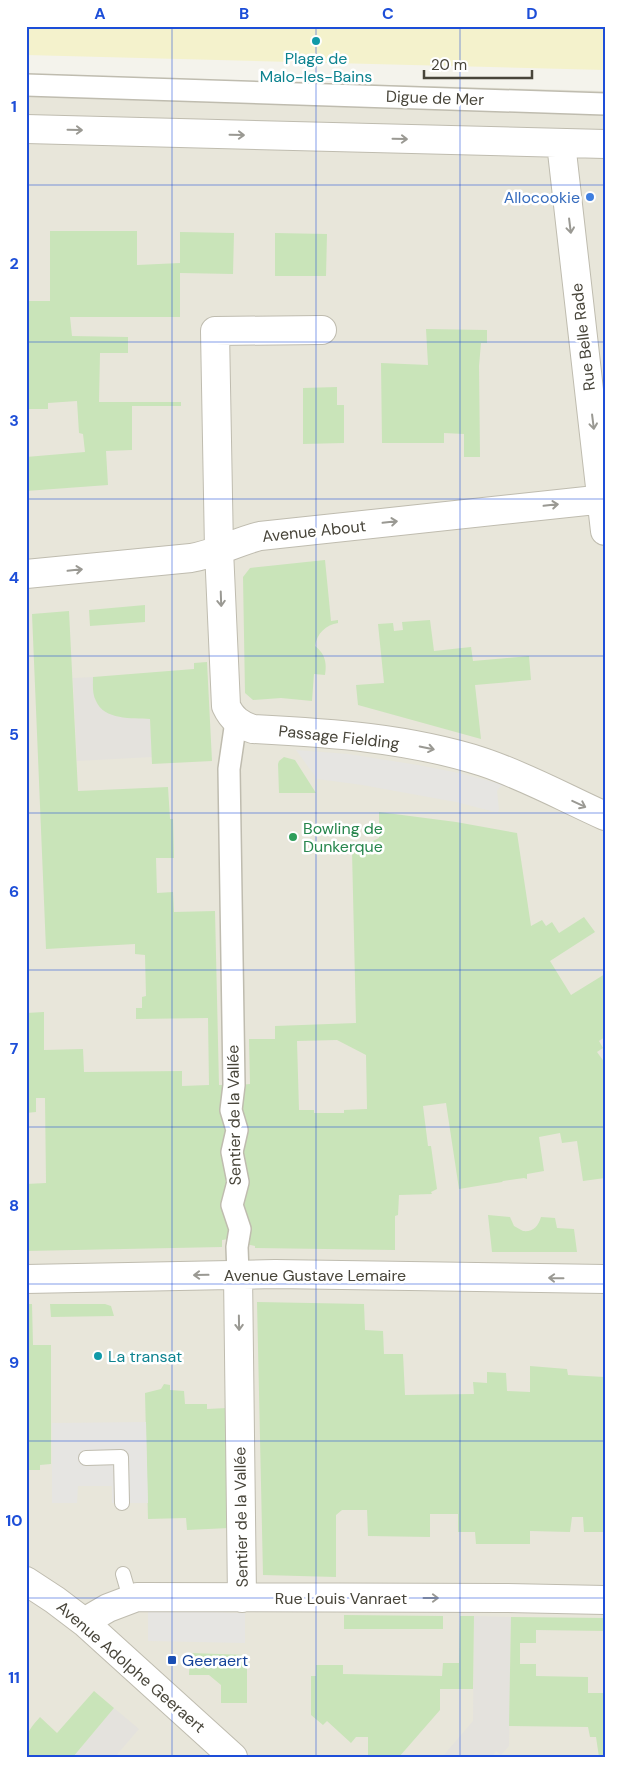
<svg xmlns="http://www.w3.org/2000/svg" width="631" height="1783" font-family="'DM Sans',sans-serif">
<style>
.residential{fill:#e8e6da}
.industrial{fill:#e4e2dd}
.green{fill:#c9e4b9;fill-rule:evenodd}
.sand{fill:#f4f2cc}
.parking{fill:#e6e5e2}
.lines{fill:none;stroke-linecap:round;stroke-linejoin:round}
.service-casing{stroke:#bfbcaf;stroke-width:16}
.pedestrian-casing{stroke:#bfbcaf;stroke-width:24}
.minor-casing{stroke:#bfbcaf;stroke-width:30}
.service{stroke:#fff;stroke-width:14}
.pedestrian{stroke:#fff;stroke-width:21}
.minor{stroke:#fff;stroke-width:28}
.oneway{stroke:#9a9993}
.grid{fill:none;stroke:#1d4ed8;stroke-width:1;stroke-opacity:0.55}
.culture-dot{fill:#0f9aa8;stroke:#fff;stroke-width:2}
.shop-dot{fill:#3f7fe0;stroke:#fff;stroke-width:2}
.leisure-dot{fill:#2e9e5b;stroke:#fff;stroke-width:2}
.transit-dot{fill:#1a4fb4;stroke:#fff;stroke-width:2}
.labels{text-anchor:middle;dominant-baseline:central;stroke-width:5;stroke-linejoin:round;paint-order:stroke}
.culture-label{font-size:16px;fill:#0d838f;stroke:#fff}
.street-label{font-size:16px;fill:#48453a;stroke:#fff}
.shop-label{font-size:16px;fill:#366cbe;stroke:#fff;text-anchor:end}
.leisure-label{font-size:16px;fill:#27864d;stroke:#fff;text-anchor:start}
.transit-label{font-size:16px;fill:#164399;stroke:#fff;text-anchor:start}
.neatline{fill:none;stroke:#1d4ed8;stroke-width:2}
.grid-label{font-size:16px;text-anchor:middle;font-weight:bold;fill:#1d4ed8}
</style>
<rect width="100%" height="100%" fill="#f4f3ec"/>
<!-- residential -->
<path class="residential" d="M26,75L605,91V1757H26Z"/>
<!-- industrial -->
<path class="industrial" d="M93,677L95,699L99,706L106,711L118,716L150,719L152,757L77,761L73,678Z
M474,1616L511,1617L509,1746L501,1755L496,1751L492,1757H442L473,1721Z
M114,1708L139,1729L115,1757H73Z"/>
<!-- green -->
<path class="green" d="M50,231H137V265L180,263V232L234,233L233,274L180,273V317H70L72,336L128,337V353H100L99,402H181V406H132V450L106,451L108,485L26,491V457L85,452L83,434L79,433L77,401L48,403V409H27L28,301H50Z
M275,233L327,234L326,276H275Z
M426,329L487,330V343H481L479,366L480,457H464V434L444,433V443H382L381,363L428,365Z
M337,387V405H344V443L303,444V388Z
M325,560L331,621L338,620V623C326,625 317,633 315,646C325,654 327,662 325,675L314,674L312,701L281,698L253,700L245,693L243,577L250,568Z
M145,605V622L90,626L89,610Z
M69,611L78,791L168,787L170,819H173L174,858H156L157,893L173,892L174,912L215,911L219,1085H229L231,1216L229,1239L222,1240V1247L26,1251V1184L46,1183L45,1098H36V1112L26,1113V1013L44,1012V1050L83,1049L84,1072L182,1071V1086L209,1085L208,1018L136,1019V1008H142V997L146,996L145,955L135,954V944L46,949L32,614Z
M430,620L434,651L471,647L473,661L529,656L531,680L475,685L481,739L358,705L356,685L384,683L378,624L393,623L394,631L403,630L402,622Z
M207,662L212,761L152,764L150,719C132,718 104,720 96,701C92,694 93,684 93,677L194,669V663Z
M284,757L295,760L316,793H279L278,764L279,761Z
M379,812L456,822L517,833L531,926L542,920L546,926L552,922L559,933L584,917L595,932L550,961L571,995L605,974V1037L599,1041L603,1048L597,1052L605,1063V1178L583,1181L577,1141L562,1143L560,1133L539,1137L544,1171L527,1174V1179L524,1178L503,1181L502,1182L459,1189L446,1103L423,1106L428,1146H431L437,1189L431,1192L432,1194L399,1195L398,1215L395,1216V1250L255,1248V1246L246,1244L241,1216L239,1085L250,1084L249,1039H275V1026L356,1023L352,851L379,838ZM337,1040L366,1055L367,1109L344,1110V1113H314V1110H299L297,1041Z
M488,1215L510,1217L514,1226L523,1231C533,1232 538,1227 541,1217L555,1218L557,1228L574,1229L577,1252H492Z
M257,1302L364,1304L365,1330L383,1331L384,1354H403L405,1395L474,1394L473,1382L487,1383V1372L506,1373L507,1391L530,1392V1366L567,1369L568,1375L605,1377V1532H584L583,1517H572L570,1532L530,1531V1544H476L475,1532H458V1514H430V1537L368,1536L367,1510H342L336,1515V1577L263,1575Z
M26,1304H32L33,1345H51V1464L40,1465V1470H28V1485H26Z
M50,1304H105L111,1306L114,1316L51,1317Z
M164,1384L170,1385V1390L184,1391L185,1404H207V1409L227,1408L229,1528L187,1530L186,1518L148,1519L145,1393L161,1389Z
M344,1615L443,1616V1629H344Z
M460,1616H474L473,1689H440V1710L399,1757H368V1737H356L351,1743L327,1721L323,1725L311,1715V1676H316V1665H343V1674L442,1676L443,1663H459Z
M511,1617L605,1618V1631L536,1630V1643H520V1664H536V1676L588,1677V1693H605V1757H599L596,1737H590L588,1727L509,1726Z
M190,1653L247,1655V1703H221V1685L209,1675H189Z
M94,1691L114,1708L73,1757H26C26,1735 25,1734 40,1717L57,1733Z"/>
<!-- sand -->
<path class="sand" d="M26,26H605V70L26,55Z"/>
<!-- parking -->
<path class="parking" d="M296,750L348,754L418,765L459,773L505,785L500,787L497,791L499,809L498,812H495L456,802L362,785L317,779Z
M146,1422L148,1503H112V1486H78L77,1503H52V1423Z
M148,1610L245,1613V1643L148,1641Z"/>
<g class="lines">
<defs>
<path id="service" d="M86,1458L121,1457L122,1503
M123,1574L130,1598"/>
<path id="pedestrian" d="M26,85L605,104
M236,721L229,769L234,1085L231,1110L237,1130L232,1152L238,1182L232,1205L240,1229L237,1247L238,1274"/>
<path id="minor" d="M26,129L605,144
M561,143L605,531
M322,330L215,331L219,550L226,706C232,719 240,725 253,729C331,733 408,738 483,762C525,776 565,798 605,816
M26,574L191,558C215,554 236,542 260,536L605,499
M238,1274L242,1598
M26,1279L275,1274L605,1279
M26,1581L55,1600L84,1622L233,1757
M84,1622L108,1608L137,1597L504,1598L605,1600"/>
</defs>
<!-- service casing -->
<use href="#service" class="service-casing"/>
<!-- pedestrian casing -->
<use href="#pedestrian" class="pedestrian-casing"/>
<!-- minor casing -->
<use href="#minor" class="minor-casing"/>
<!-- service -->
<use href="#service" class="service"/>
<!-- pedestrian -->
<use href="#pedestrian" class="pedestrian"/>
<!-- minor -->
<use href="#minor" class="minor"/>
</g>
<!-- one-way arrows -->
<defs><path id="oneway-shaft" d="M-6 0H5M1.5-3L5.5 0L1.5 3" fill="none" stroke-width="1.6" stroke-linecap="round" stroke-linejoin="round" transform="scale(1.25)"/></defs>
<g class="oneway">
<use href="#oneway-shaft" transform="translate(75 130) rotate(1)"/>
<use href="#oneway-shaft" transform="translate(237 135) rotate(1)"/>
<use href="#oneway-shaft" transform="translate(400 139) rotate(1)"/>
<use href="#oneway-shaft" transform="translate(570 226) rotate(83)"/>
<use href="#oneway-shaft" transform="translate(593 422) rotate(83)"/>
<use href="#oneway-shaft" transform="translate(551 505) rotate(-6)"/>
<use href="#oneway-shaft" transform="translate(390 522) rotate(-6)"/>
<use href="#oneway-shaft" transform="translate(75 570) rotate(-6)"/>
<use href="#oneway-shaft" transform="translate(221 599) rotate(88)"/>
<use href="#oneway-shaft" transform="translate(427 748) rotate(12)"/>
<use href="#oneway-shaft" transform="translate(579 804) rotate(25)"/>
<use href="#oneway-shaft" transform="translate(201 1275) rotate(179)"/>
<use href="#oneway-shaft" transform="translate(556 1278) rotate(-179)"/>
<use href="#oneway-shaft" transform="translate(239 1323) rotate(89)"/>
<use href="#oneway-shaft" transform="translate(431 1598)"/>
</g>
<!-- grid -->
<path class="grid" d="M172,26V1757M316,26V1757M460,26V1757M26,185H605M26,342H605M26,499H605M26,656H605M26,813H605M26,970H605M26,1127H605M26,1284H605M26,1441H605M26,1598H605"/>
<!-- markers -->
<g class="culture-dot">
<circle cx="316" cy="41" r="5"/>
<circle cx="98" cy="1356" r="5"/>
</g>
<circle class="shop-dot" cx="590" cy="197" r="5"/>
<circle class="leisure-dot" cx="293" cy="837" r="5"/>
<rect class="transit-dot" x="167" y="1655" width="10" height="10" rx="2.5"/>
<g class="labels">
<!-- culture labels -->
<g class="culture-label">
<text x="316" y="58">Plage de<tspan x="316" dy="18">Malo-les-Bains</tspan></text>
<text x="108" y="1356" text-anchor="start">La transat</text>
</g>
<!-- street labels -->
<g class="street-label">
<text transform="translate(435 98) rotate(2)">Digue de Mer</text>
<text transform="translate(583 337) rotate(-97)">Rue Belle Rade</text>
<text transform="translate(314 531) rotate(-6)">Avenue About</text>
<text transform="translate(339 737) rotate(6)">Passage Fielding</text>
<text transform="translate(234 1115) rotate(-91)">Sentier de la Vallée</text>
<text x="315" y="1275">Avenue Gustave Lemaire</text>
<text transform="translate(241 1517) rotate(-91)">Sentier de la Vallée</text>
<text x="341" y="1598">Rue Louis Vanraet</text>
<text transform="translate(131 1667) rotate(41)">Avenue Adolphe Geeraert</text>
</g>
<!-- shop labels -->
<g class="shop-label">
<text x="580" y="197">Allocookie</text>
</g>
<!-- leisure labels -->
<g class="leisure-label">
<text x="303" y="828">Bowling de<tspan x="303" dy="18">Dunkerque</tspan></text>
</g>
<!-- transit labels -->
<g class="transit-label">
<text x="182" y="1660">Geeraert</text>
</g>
</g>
<!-- border -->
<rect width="631" height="1783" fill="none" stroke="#ffffff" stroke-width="55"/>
<!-- scale -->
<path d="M424 70v8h108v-8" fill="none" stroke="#48453a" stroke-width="2.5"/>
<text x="431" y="70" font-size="15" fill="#48453a" stroke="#ffffff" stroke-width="4" paint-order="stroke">20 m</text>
<rect x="28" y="28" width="576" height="1728" class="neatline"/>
<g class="grid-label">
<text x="100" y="19">A</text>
<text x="244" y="19">B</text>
<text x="388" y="19">C</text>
<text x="532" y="19">D</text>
<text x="14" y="112">1</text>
<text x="14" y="269">2</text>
<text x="14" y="426">3</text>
<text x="14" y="583">4</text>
<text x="14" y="740">5</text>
<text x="14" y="897">6</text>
<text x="14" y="1054">7</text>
<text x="14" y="1211">8</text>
<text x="14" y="1368">9</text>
<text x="14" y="1526">10</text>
<text x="14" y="1683">11</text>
</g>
</svg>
